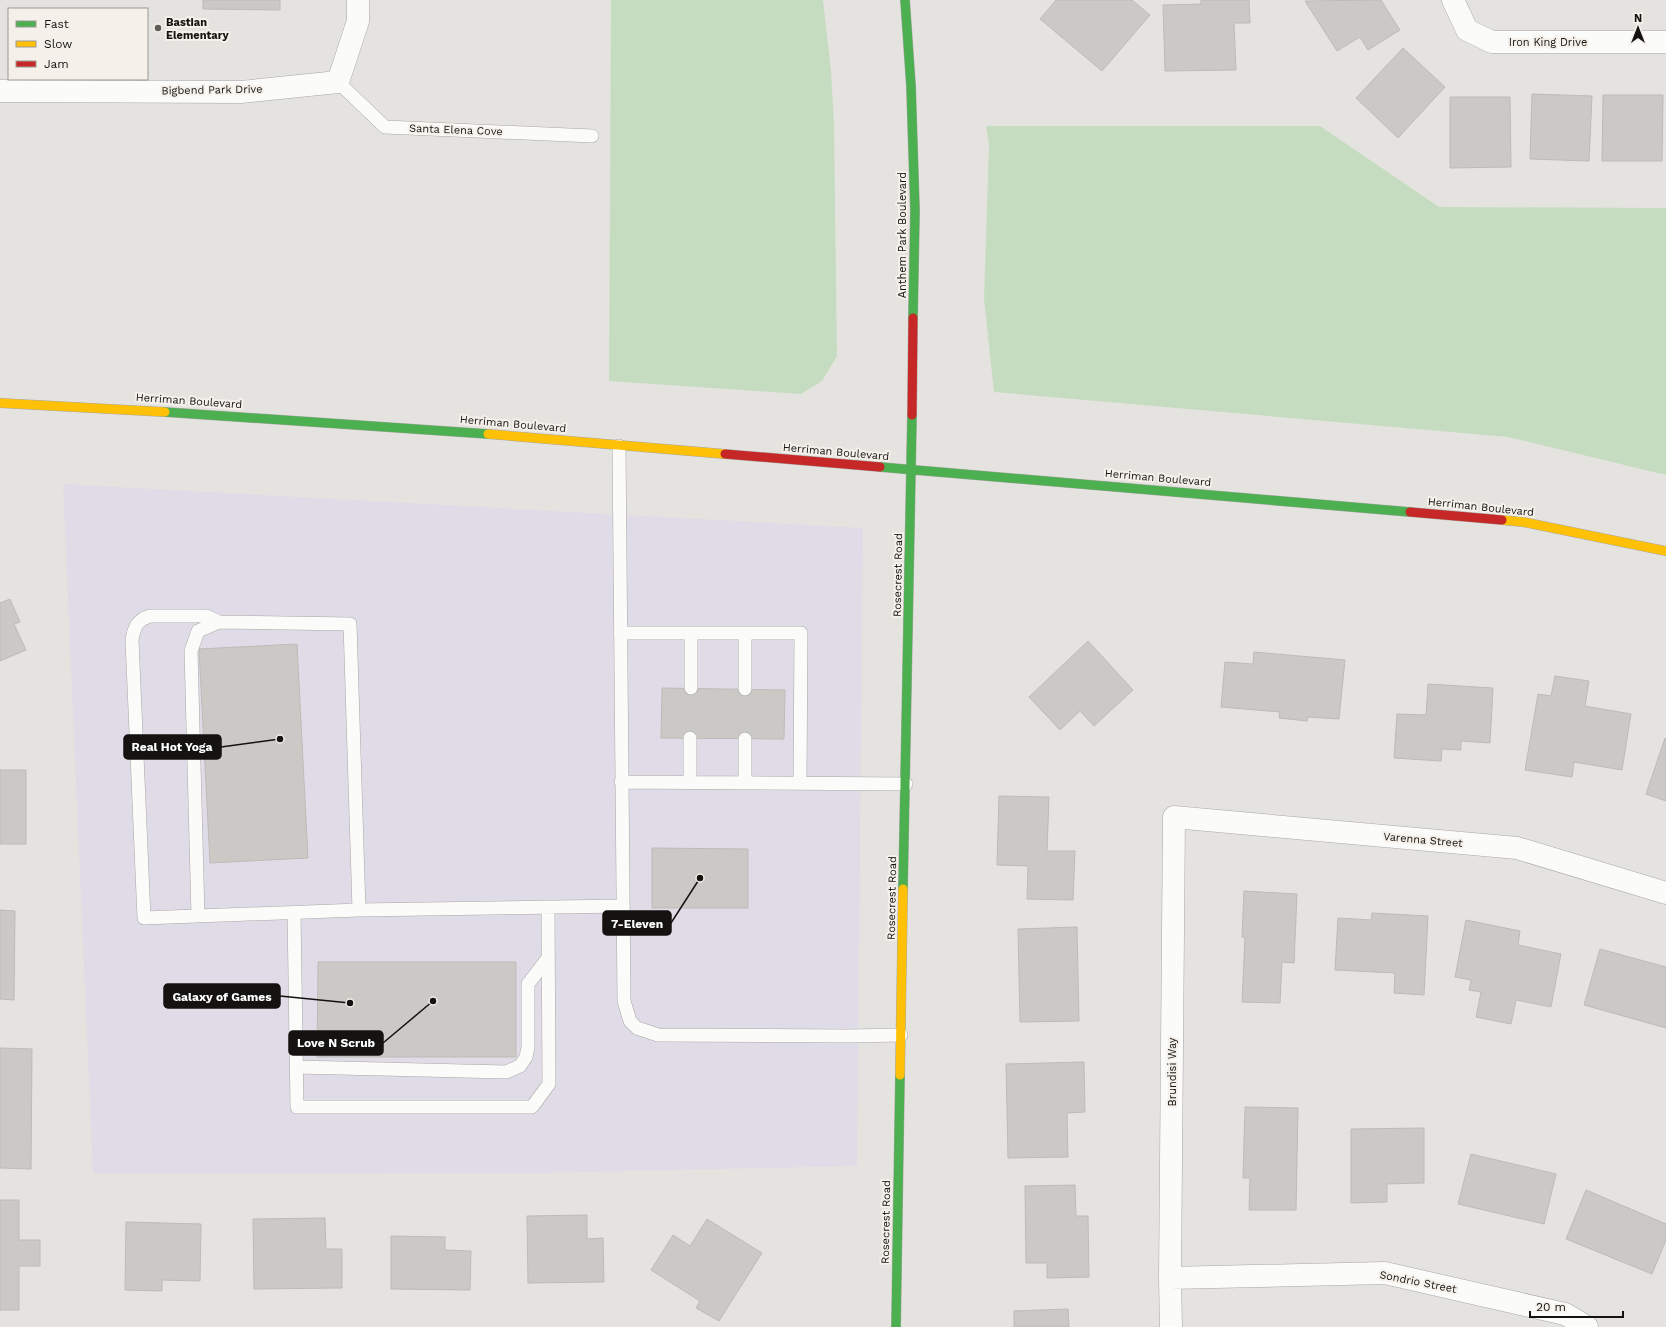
<svg xmlns="http://www.w3.org/2000/svg" width="1666" height="1327" font-family="'Work Sans',sans-serif">
<style>
.commercial{fill:#e0dce7}
.green{fill:#c6dcc1}
.building{fill:#cbc9c6;stroke:#bdbbb8}
.lines{fill:none;stroke-linecap:round;stroke-linejoin:round}
.lane-casing{stroke:#a8a7a4;stroke-width:14}
.street-casing{stroke:#a8a7a4;stroke-width:23}
.fast-casing{stroke:#a8a7a4;stroke-width:10}
.slow-casing{stroke:#a8a7a4;stroke-width:10}
.jam-casing{stroke:#a8a7a4;stroke-width:10}
.lane{stroke:#fbfbfa;stroke-width:13}
.street{stroke:#fbfbfa;stroke-width:22}
.fast{stroke:#4caf50;stroke-width:9}
.slow{stroke:#ffc107;stroke-width:9}
.jam{stroke:#c62828;stroke-width:9}
.poi-dot{fill:#5d5c59;stroke:#f5f1ea;stroke-width:1.5}
.labels{text-anchor:middle;dominant-baseline:central;stroke-width:4;stroke-linejoin:round;paint-order:stroke}
.poi-label{font-size:11px;font-weight:bold;fill:#141311;stroke:#f5f1ea;text-anchor:start}
.street-label{font-size:11px;fill:#141311;stroke:#f5f1ea}
.leader{fill:none;stroke:#141311;stroke-width:1.5}
.callout-dot{fill:#141311;stroke:#f5f1ea;stroke-width:1.5}
.callout{fill:#141311;stroke:#141311;stroke-width:1.5}
.callout-label{font-size:12px;text-anchor:middle;font-weight:bold;fill:#fff}
</style>
<rect width="100%" height="100%" fill="#e5e3df"/>
<!-- commercial -->
<path class="commercial" d="M63,484L863,528L857,1166L547,1173L93,1174Z"/>
<!-- green -->
<path class="green" d="M611,0H823L831,71L834,125L837,356L822,381L801,394L609,381Z
M986,126H1320L1439,207L1666,208V475L1508,437L994,392L984,299L989,144Z"/>
<!-- building -->
<path class="building" d="M203,0H280V10L203,9Z
M1056,0H1132L1150,15L1102,71L1040,19Z
M1201,0H1249L1250,23H1234L1236,70L1165,71L1163,5L1201,4Z
M1381,0L1400,30L1368,50L1360,37L1337,51L1305,1Z
M1403,48L1445,87L1398,138L1356,98Z
M1532,94L1592,96L1589,161L1530,159Z
M1603,95H1663L1662,161H1602Z
M1450,97H1510L1511,167L1450,168Z
M10,599L20,622L14,624L26,650L0,661V603Z
M1088,641L1133,690L1094,726L1080,711L1060,730L1029,697Z
M297,644L308,858L210,863L199,649Z
M1254,652L1345,660L1339,719L1308,717L1307,721L1279,718L1280,712L1221,707L1225,662L1253,664Z
M1555,676L1589,681L1585,706L1631,714L1622,770L1574,762L1572,777L1525,770L1538,694L1551,696Z
M1428,684L1493,688L1490,743L1461,741V750L1442,749L1441,761L1394,758L1397,714L1426,715Z
M662,688L785,690L784,739L661,738Z
M1665,738L1666,739V801L1646,794Z
M0,770H26V844H0Z
M999,796L1049,797L1047,851H1075L1073,900L1027,899L1028,866L997,865Z
M652,848L748,849V908H652Z
M1244,891L1297,894L1294,963L1282,962L1280,1003L1242,1002L1245,937H1242Z
M0,910L15,911L14,1000L0,999Z
M1372,913L1428,916L1424,995L1394,993L1395,973L1335,970L1338,918L1371,920Z
M1466,920L1520,931L1518,945L1561,954L1551,1007L1516,1000L1511,1024L1476,1017L1481,992L1469,990L1471,980L1455,977Z
M1077,927L1079,1021L1020,1022L1018,929Z
M1600,949L1666,967V1028L1584,1005Z
M318,962H516V1057H317Z
M0,1048L32,1049L31,1169L0,1168Z
M1084,1062L1085,1112L1067,1113L1068,1157L1008,1158L1006,1064Z
M1245,1107L1298,1108L1296,1210H1249L1250,1178H1243Z
M1424,1128V1183L1387,1184V1202L1351,1203V1129Z
M1471,1154L1556,1174L1544,1224L1458,1204Z
M1075,1185L1076,1216H1088L1089,1277L1047,1278V1263H1026L1025,1186Z
M1586,1190L1666,1224V1240L1652,1274L1566,1239Z
M0,1200H19V1240H40V1266H19V1310H0Z
M587,1215V1239L603,1238L604,1282L528,1283L527,1216Z
M325,1218L326,1249H342V1288L254,1289L253,1219Z
M707,1219L762,1253L719,1321L696,1308L700,1301L651,1270L673,1235L690,1246Z
M126,1222L201,1224L200,1281L162,1280V1291L125,1290Z
M391,1236L445,1237V1250L471,1251L470,1290L391,1289Z
M1068,1309L1069,1327H1014V1311Z"/>
<g class="lines">
<defs>
<path id="lane" d="M338,82L385,127L592,136
M619,446L624,1001L630,1021L637,1028L658,1035L848,1036L901,1035
M219,622L206,616H150C137,620 134,627 132,640L144,918L359,910
M620,633H801L800,783
M691,633V688
M745,633V689
M690,738V781
M621,782L906,784
M745,782V739
M294,912L297,1107H532L549,1084L548,907
M198,916L191,651L198,631L219,622L350,624L359,910L622,906
M297,1067L506,1072L520,1066L526,1057L528,1047V984L548,958"/>
<path id="street" d="M1453,0L1467,30L1492,42H1666
M0,91L241,92L338,82L358,21V0
M1170,1278L1385,1273L1565,1314L1587,1327
M1171,1327L1170,1278L1174,817L1517,848L1666,893"/>
<path id="fast" d="M905,0L911,86L915,211L913,318
M165,412L488,434
M880,467L1410,512
M903,889L912,415
M896,1327L900,1075"/>
<path id="slow" d="M0,403L165,412
M488,434L725,454
M1502,520L1523,522L1666,551
M900,1075L903,889"/>
<path id="jam" d="M912,415L913,318
M725,454L880,467
M1410,512L1502,520"/>
</defs>
<!-- lane casing -->
<use href="#lane" class="lane-casing"/>
<!-- street casing -->
<use href="#street" class="street-casing"/>
<!-- fast casing -->
<use href="#fast" class="fast-casing"/>
<!-- slow casing -->
<use href="#slow" class="slow-casing"/>
<!-- jam casing -->
<use href="#jam" class="jam-casing"/>
<!-- lane -->
<use href="#lane" class="lane"/>
<!-- street -->
<use href="#street" class="street"/>
<!-- fast -->
<use href="#fast" class="fast"/>
<!-- slow -->
<use href="#slow" class="slow"/>
<!-- jam -->
<use href="#jam" class="jam"/>
</g>
<!-- markers -->
<circle class="poi-dot" cx="158" cy="28" r="4"/>
<g class="labels">
<!-- poi labels -->
<g class="poi-label">
<text x="166" y="22">Bastian<tspan x="166" dy="13">Elementary</tspan></text>
</g>
<!-- street labels -->
<g class="street-label">
<text x="1548" y="42">Iron King Drive</text>
<text transform="translate(212 90) rotate(-1)">Bigbend Park Drive</text>
<text transform="translate(456 130) rotate(2)">Santa Elena Cove</text>
<text transform="translate(902 235) rotate(-90)">Anthem Park Boulevard</text>
<text transform="translate(189 401) rotate(4)">Herriman Boulevard</text>
<text transform="translate(513 424) rotate(5)">Herriman Boulevard</text>
<text transform="translate(836 452) rotate(5)">Herriman Boulevard</text>
<text transform="translate(1158 478) rotate(5)">Herriman Boulevard</text>
<text transform="translate(1481 507) rotate(6)">Herriman Boulevard</text>
<text transform="translate(898 575) rotate(-89)">Rosecrest Road</text>
<text transform="translate(1423 840) rotate(5)">Varenna Street</text>
<text transform="translate(892 898) rotate(-89)">Rosecrest Road</text>
<text transform="translate(1172 1072) rotate(-90)">Brundisi Way</text>
<text transform="translate(886 1222) rotate(-89)">Rosecrest Road</text>
<text transform="translate(1418 1282) rotate(11)">Sondrio Street</text>
</g>
</g>
<!-- callouts -->
<path class="leader" d="M280 739L221 747M700 878L671 923M350 1003L280 996M433 1001L383 1043"/>
<g class="callout-dot">
<circle cx="280" cy="739" r="4"/>
<circle cx="700" cy="878" r="4"/>
<circle cx="350" cy="1003" r="4"/>
<circle cx="433" cy="1001" r="4"/>
</g>
<g class="callout">
<rect x="124" y="735" width="97" height="24" rx="4"/>
<rect x="603" y="911" width="68" height="24" rx="4"/>
<rect x="164" y="984" width="116" height="24" rx="4"/>
<rect x="289" y="1031" width="94" height="24" rx="4"/>
</g>
<g class="callout-label">
<text x="172" y="751">Real Hot Yoga</text>
<text x="637" y="928">7-Eleven</text>
<text x="222" y="1001">Galaxy of Games</text>
<text x="336" y="1047">Love N Scrub</text>
</g>
<!-- legend -->
<rect x="8" y="8" width="140" height="72" fill="#f5f1ea" stroke="#9b9893"/>
<rect x="16" y="21" width="20" height="6" fill="#4caf50" stroke="#9b9893"/>
<text x="44" y="28" font-size="12" fill="#141311">Fast</text>
<rect x="16" y="41" width="20" height="6" fill="#ffc107" stroke="#9b9893"/>
<text x="44" y="48" font-size="12" fill="#141311">Slow</text>
<rect x="16" y="61" width="20" height="6" fill="#c62828" stroke="#9b9893"/>
<text x="44" y="68" font-size="12" fill="#141311">Jam</text>
<!-- north arrow -->
<g transform="translate(1638 28)" stroke="#f5f1ea" stroke-width="3" paint-order="stroke">
<path d="M0-3L7 15L0 10L-7 15Z" fill="#141311"/>
<text y="-6" font-size="11" font-weight="bold" text-anchor="middle" fill="#141311">N</text>
</g>
<!-- scale -->
<path d="M1530 1311v6h93v-6" fill="none" stroke="#141311" stroke-width="2"/>
<text x="1536" y="1311" font-size="12" fill="#141311" stroke="#f5f1ea" stroke-width="3" paint-order="stroke">20 m</text>
</svg>
